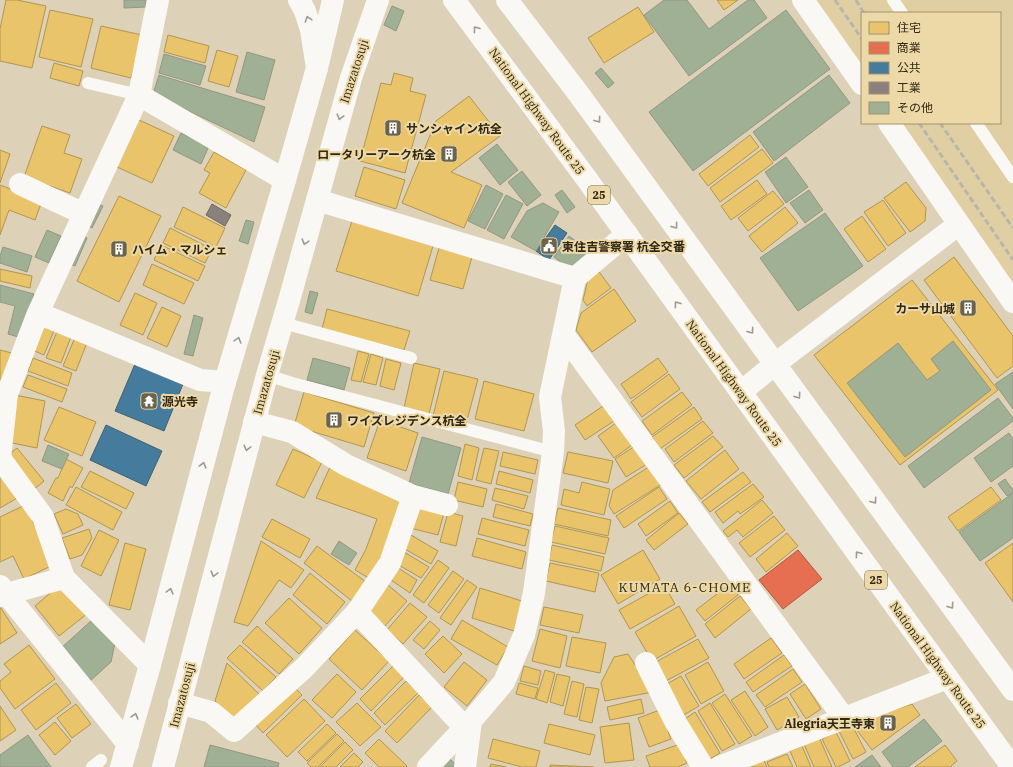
<svg xmlns="http://www.w3.org/2000/svg" width="1013" height="767" font-family="'IBM Plex Serif','Noto Sans JP',serif">
<style>
.built{fill:#e1cfa4}
.homes{fill:#e9c46a;stroke:#b19550}
.shops{fill:#e76f51;stroke:#b0593f}
.public{fill:#457b9d;stroke:#3e6274}
.industry{fill:#8a817c;stroke:#6f665d}
.building{fill:#a0b094;stroke:#939683}
.lines{fill:none;stroke-linecap:round;stroke-linejoin:round}
.service{stroke:#faf8f4;stroke-width:12}
.minor{stroke:#faf8f4;stroke-width:22}
.tertiary{stroke:#faf8f4;stroke-width:22}
.primary{stroke:#faf8f4;stroke-width:22}
.trunk{stroke:#faf8f4;stroke-width:22}
.rail{stroke:#b8b5ae;stroke-width:3;stroke-dasharray:6 3;stroke-linecap:butt}
.oneway{stroke:#9f9a8f}
.labels{text-anchor:middle;dominant-baseline:central;stroke-width:4;stroke-linejoin:round;paint-order:stroke}
.shield{fill:#edd9a7;stroke:#685c40;stroke-width:1}
.shield-label{font-size:11px;font-weight:bold;fill:#2f2714}
.street-label{font-size:12px;fill:#2f2714;stroke:#edd9a7}
.poi-label{font-size:12px;font-weight:bold;fill:#2f2714;stroke:#edd9a7;text-anchor:start}
.neighbourhood-label{font-size:13px;letter-spacing:1px;fill:#2f2714;stroke:#edd9a7}
</style>
<rect width="100%" height="100%" fill="#ddd2b7"/>
<!-- built -->
<path class="built" d="M815,0H1013V286L900,123H1000V13H862V67Z"/>
<!-- homes -->
<path class="homes" d="M6,0H17L46,6L32,68L0,61V29Z
M717,0H738L724,10Z
M638,7L654,32L604,63L588,38Z
M50,10L93,19L81,67L39,57Z
M101,26L142,35L131,78L91,68Z
M168,35L209,46L205,63L164,52Z
M217,50L238,56L229,87L208,81Z
M54,63L83,71L79,86L50,78Z
M394,73L413,78L410,91L426,95L405,173L360,161L381,83L391,85Z
M469,96L500,136L451,172L482,185L464,228L402,203L436,121Z
M139,120L174,136L152,183L117,167Z
M42,126L70,135L64,153L82,159L70,193L24,177Z
M750,135L759,147L708,186L699,174Z
M762,149L773,163L720,202L710,188Z
M0,150L10,154L0,183Z
M214,152L246,170L226,208L199,193L210,173L204,170Z
M364,167L405,180L396,209L355,196Z
M757,180L767,194L731,220L721,206Z
M906,182L926,208L925,221L910,232L884,198Z
M0,185L42,201L35,220L9,210L0,235Z
M773,191L784,204L748,231L738,218Z
M119,196L161,216L119,302L77,281Z
M883,200L906,233L888,246L864,212Z
M183,207L225,228L216,247L174,227Z
M785,207L798,223L762,252L749,236Z
M862,216L886,249L868,262L844,229Z
M352,221L433,246L418,296L336,271Z
M170,228L212,249L205,263L163,243Z
M161,245L205,266L198,281L154,260Z
M439,248L472,257L463,289L430,280Z
M954,257L1013,336V366L997,378L924,280Z
M152,264L194,283L184,304L143,285Z
M0,269L32,276L30,288L0,281Z
M597,269L611,288L587,306L583,300L589,275Z
M912,280L998,390L900,465L814,355Z
M614,289L636,321L592,352L576,330L581,313Z
M135,293L157,303L143,335L120,325Z
M162,307L181,316L167,347L147,338Z
M327,309L410,331L404,350L322,329Z
M42,323L55,328L44,355L32,350Z
M58,329L72,334L61,363L46,358Z
M76,335L88,340L76,371L63,366Z
M0,350L12,353L0,383Z
M358,351L369,354L361,382L351,380Z
M371,354L383,358L376,385L363,382Z
M33,358L72,373L68,386L28,371Z
M658,358L668,372L631,399L621,384Z
M386,359L401,363L394,390L380,386Z
M414,363L440,369L429,414L404,408Z
M444,371L478,379L466,424L433,416Z
M669,374L680,389L642,417L631,402Z
M28,375L67,389L62,402L23,387Z
M484,381L534,394L524,431L475,419Z
M304,392L374,413L364,447L294,426Z
M682,392L692,405L652,435L642,421Z
M15,395L45,401L37,448L7,442Z
M603,406L614,421L585,440L575,425Z
M59,407L96,422L82,456L44,440Z
M694,407L702,419L660,449L652,437Z
M380,420L418,433L406,471L367,458Z
M703,421L713,433L674,462L665,449Z
M616,423L632,445L614,458L598,436Z
M713,436L723,447L684,478L674,465Z
M465,444L479,448L472,480L458,476Z
M635,446L647,464L626,477L615,459Z
M17,448L44,481L32,491L5,457Z
M484,448L499,451L491,484L476,480Z
M293,449L322,462L304,498L276,485Z
M725,450L739,469L701,499L686,481Z
M503,452L538,460L535,474L500,466Z
M568,452L613,461L608,483L563,473Z
M66,459L83,468L72,488L70,486L63,501L48,493L56,478H58Z
M650,466L662,484L614,514L609,506L613,490Z
M330,467L403,500L372,580L355,570L366,549L377,519L316,498Z
M90,471L134,493L126,509L81,487Z
M499,471L533,480L530,493L496,484Z
M743,472L751,482L710,512L702,502Z
M0,475L19,497L0,508Z
M458,482L487,489L483,507L454,500Z
M582,482L610,489L604,515L561,505L564,489L579,493Z
M753,484L764,497L740,514L738,511L723,523L715,512Z
M76,487L122,512L113,530L66,505Z
M659,487L667,499L624,528L616,516Z
M991,487L1001,500L958,531L948,517Z
M495,488L528,496L524,509L492,500Z
M762,500L773,513L743,537L737,530L728,537L723,531Z
M670,501L678,513L646,536L638,524Z
M496,504L533,514L530,526L493,517Z
M25,505L53,565L24,579L13,556L0,562V517Z
M416,505L444,513L438,535L410,528Z
M558,508L611,520L608,536L554,524Z
M66,509L78,514L83,525L63,534L54,514Z
M448,512L463,516L456,546L440,542Z
M679,513L688,524L654,550L646,540Z
M774,516L785,530L750,557L739,543Z
M482,518L529,530L525,546L478,534Z
M272,519L310,539L300,558L262,537Z
M555,526L609,538L605,554L551,542Z
M89,529L92,538L82,555L70,559L62,538Z
M99,530L119,540L101,576L81,566Z
M787,533L798,546L766,572L756,559Z
M411,535L438,551L431,564L403,548Z
M477,538L526,552L522,569L472,556Z
M261,541L304,570L291,588L279,580L248,626L234,622Z
M125,543L146,549L130,610L109,605Z
M1013,543V602L985,563Z
M552,545L604,557L601,571L549,560Z
M317,546L366,582L352,601L304,563Z
M643,550L660,579L618,604L601,575Z
M404,552L429,567L421,578L397,564Z
M438,560L449,568L424,603L413,595Z
M550,563L599,573L595,592L546,581Z
M395,566L417,580L410,593L388,578Z
M453,571L464,579L439,613L428,605Z
M310,573L345,602L327,624L293,595Z
M467,580L477,587L451,625L440,618Z
M62,583L88,613L59,636L35,606Z
M730,584L738,595L705,621L696,610Z
M388,585L407,601L385,626L366,610Z
M664,585L675,604L630,629L619,610Z
M480,588L522,601L514,631L472,618Z
M740,596L751,609L715,638L705,624Z
M289,598L322,628L299,654L265,623Z
M410,603L427,617L403,644L387,630Z
M679,606L696,636L652,661L635,632Z
M544,607L583,615L579,633L540,625Z
M0,608H1L17,633L0,644Z
M462,620L508,647L497,665L451,639Z
M430,621L440,630L424,649L413,640Z
M257,626L293,659L279,674L242,642Z
M540,629L567,636L560,668L532,661Z
M355,630L389,661L362,690L329,659Z
M443,636L462,654L444,673L425,654Z
M572,637L606,643L600,673L566,666Z
M771,638L782,653L744,679L734,664Z
M698,639L709,658L664,682L654,663Z
M29,645L55,679L15,709L0,688V681L11,672L4,664Z
M240,645L276,677L263,691L227,658Z
M628,654L653,692L605,701L601,683L614,657Z
M784,655L792,666L753,692L746,682Z
M464,662L487,680L467,706L444,687Z
M708,662L724,691L701,704L685,675Z
M227,663L259,694L234,720L215,701Z
M393,666L404,677L371,711L360,699Z
M524,666L541,671L538,685L520,681Z
M793,669L802,682L765,707L756,695Z
M545,670L555,673L547,703L536,699Z
M337,674L356,692L332,718L312,700Z
M557,674L570,677L563,706L550,702Z
M681,676L699,706L682,716L663,686Z
M406,681L418,693L385,725L374,713Z
M572,681L584,684L577,717L564,714Z
M56,683L71,703L36,730L21,710Z
M519,683L538,688L535,699L516,694Z
M805,684L821,709L806,719L790,694Z
M293,686L302,695L263,733L254,723Z
M586,687L599,689L592,723L579,720Z
M745,691L768,727L755,736L731,700Z
M725,694L752,736L739,744L712,703Z
M419,695L432,707L397,743L385,731Z
M787,697L799,717L777,730L765,709Z
M304,699L325,721L287,757L266,735Z
M641,699L644,713L610,720L607,707Z
M357,703L381,727L360,746L336,722Z
M710,703L735,744L722,751L698,711Z
M76,704L91,724L72,738L57,718Z
M912,704L920,715L872,750L857,730L876,716Z
M0,706L16,730L0,741Z
M660,710L671,739L649,747L638,718Z
M695,712L720,753L707,761L682,721Z
M55,722L71,741L55,755L39,735Z
M629,723L634,760L605,763L600,727Z
M327,724L336,733L307,761L298,752Z
M549,724L595,735L590,755L544,743Z
M852,725L866,752L853,759L839,731Z
M836,732L850,761L838,767H836L822,739Z
M337,734L344,741L318,767H311L307,763Z
M819,737L832,767H814L804,744Z
M379,739L407,766L406,767H379L365,753Z
M493,739L540,751L536,767H522L488,758Z
M345,742L353,750L336,767H320Z
M680,744L687,763L678,767H650L646,756Z
M945,745L957,761L950,767H915Z
M802,746L811,767H797L790,751Z
M354,753L363,762L358,767H340Z
M787,754L793,767H769L767,762Z
M764,760L767,767H747Z
M491,764L506,767H490Z
M550,765L594,767H550Z"/>
<!-- shops -->
<path class="shops" d="M798,550L822,579L783,609L759,580Z"/>
<!-- public -->
<path class="public" d="M555,225L567,233L549,260L536,251Z
M135,364L183,384L164,431L115,411Z
M106,425L162,451L146,486L90,460Z"/>
<!-- industry -->
<path class="industry" d="M212,204L231,215L225,226L206,215Z"/>
<!-- building -->
<path class="building" d="M124,0H146V7L124,8Z
M664,0H687L709,29L748,0H754L767,18L689,76L644,15Z
M392,6L404,11L396,31L384,25Z
M786,10L830,69L693,171L649,112Z
M247,52L275,60L264,100L236,92Z
M164,54L206,66L200,85L159,73Z
M601,68L614,83L608,88L595,73Z
M159,75L265,107L254,142L153,94Z
M829,75L850,103L774,161L753,132Z
M181,133L209,146L201,164L173,150Z
M497,144L518,170L500,185L479,158Z
M786,157L808,187L786,203L765,172Z
M522,171L541,195L527,206L508,182Z
M486,185L503,194L485,229L468,221Z
M562,190L575,207L567,213L555,195Z
M809,190L823,210L805,223L790,203Z
M506,195L523,204L504,239L487,230Z
M96,203L103,206L92,228L85,224Z
M543,203L559,212L536,251L511,237L527,211Z
M825,213L863,266L798,311L760,258Z
M246,220L254,222L248,244L239,241Z
M47,230L61,236L49,263L35,257Z
M80,235L87,238L75,266L68,263Z
M569,236L590,252L575,273L554,257Z
M3,247L32,256L27,272L0,263V256Z
M0,285L34,294L22,338L8,334L15,306L0,302Z
M310,291L318,293L312,314L305,312Z
M194,315L203,318L193,356L184,354Z
M953,341L991,390L905,457L847,383L898,343L927,380L940,371L931,359Z
M313,358L350,368L344,390L307,380Z
M1013,372V409L995,384Z
M998,398L1013,418V421L924,488L908,466Z
M1009,433L1013,439V466L991,482L974,458Z
M422,437L461,448L448,494L409,483Z
M48,445L69,454L62,469L42,461Z
M1005,479L1013,490V492L1007,496L998,484Z
M1013,493V538L980,561L959,532Z
M339,541L357,553L349,565L331,554Z
M93,619L115,643L111,662L89,682L59,650Z
M924,719L942,741L908,767H893L882,752Z
M28,735L51,767H0V755Z
M210,745L279,763L278,767H204Z
M872,755L881,767H855Z
M446,756L458,766V767H437Z"/>
<g class="lines">
<!-- service -->
<path class="service" d="M893,0L902,13
M88,83L139,95
M976,123L1013,177
M283,323L411,358
M267,375L292,383L553,452
M92,767L101,760"/>
<!-- minor -->
<path class="minor" d="M803,0L862,84
M139,95L285,180
M889,123L1013,302
M20,184L84,214
M317,200L575,278
M38,313L200,380L225,382
M564,335L844,718
M741,392L775,364L959,224
M254,422L292,432L346,465L413,496L447,505
M0,586L128,744
M0,596L64,578
M357,612L465,728
M646,663L676,723L703,767
M150,665L64,578L43,517L0,458L7,394L38,313L139,95L158,0
M179,703L211,712L234,731L304,668L357,612L390,563L413,496
M428,767L471,721L504,682L524,635L534,593L553,452L554,431L550,397L575,278L627,234
M465,767L471,721
M719,767L947,678"/>
<!-- tertiary -->
<path class="tertiary" d="M299,0L305,11L311,30L317,68"/>
<!-- primary -->
<path class="primary" d="M121,767L150,665L225,382L285,180L317,68L333,0
M163,767L267,375L290,297L351,78L378,0"/>
<!-- trunk -->
<path class="trunk" d="M454,0L586,178L1012,767
M507,0L578,93L775,364L1013,690"/>
<!-- rail -->
<path class="rail" d="M835,0L862,39
M856,0L864,13
M919,123L1013,260
M940,123L1013,228"/>
</g>
<!-- one-way arrows -->
<defs><path id="oneway-chevron" d="M-2-3.5L2.5 0L-2 3.5" fill="none" stroke-width="1.6" stroke-linecap="round" stroke-linejoin="round"/></defs>
<g class="oneway">
<use href="#oneway-chevron" transform="translate(308 19) rotate(-108)"/>
<use href="#oneway-chevron" transform="translate(476 29) rotate(-127)"/>
<use href="#oneway-chevron" transform="translate(340 117) rotate(105)"/>
<use href="#oneway-chevron" transform="translate(598 120) rotate(54)"/>
<use href="#oneway-chevron" transform="translate(675 226) rotate(54)"/>
<use href="#oneway-chevron" transform="translate(305 242) rotate(106)"/>
<use href="#oneway-chevron" transform="translate(677 304) rotate(-126)"/>
<use href="#oneway-chevron" transform="translate(751 331) rotate(54)"/>
<use href="#oneway-chevron" transform="translate(238 340) rotate(-73)"/>
<use href="#oneway-chevron" transform="translate(798 396) rotate(54)"/>
<use href="#oneway-chevron" transform="translate(247 448) rotate(105)"/>
<use href="#oneway-chevron" transform="translate(203 465) rotate(-75)"/>
<use href="#oneway-chevron" transform="translate(874 501) rotate(54)"/>
<use href="#oneway-chevron" transform="translate(858 554) rotate(-126)"/>
<use href="#oneway-chevron" transform="translate(214 574) rotate(105)"/>
<use href="#oneway-chevron" transform="translate(170 591) rotate(-75)"/>
<use href="#oneway-chevron" transform="translate(951 606) rotate(54)"/>
<use href="#oneway-chevron" transform="translate(135 716) rotate(-74)"/>
</g>
<!-- icons -->
<defs>
<symbol id="building-square" viewBox="-11 -11 22 22"><rect x="-9" y="-9" width="18" height="18" rx="4" fill="#6c634d" stroke="#edd9a7"/><path d="M-4-6H4V6H1V3H-1V6H-4ZM-2.5-4.3h1.7v1.8h-1.7ZM.8-4.3h1.7v1.8H.8ZM-2.5-1h1.7V.8h-1.7ZM.8-1h1.7V.8H.8Z" fill="#fff"/></symbol>
<symbol id="civic-square" viewBox="-11 -11 22 22"><rect x="-9" y="-9" width="18" height="18" rx="4" fill="#6c634d" stroke="#edd9a7"/><path d="M-.6-6.5H3V-4.5H.6V-3L4-1V1h2V6H-6V1h2V-1L-.6-3ZM-1.2 2.5V6h2.4V2.5Z" fill="#fff"/></symbol>
<symbol id="temple-square" viewBox="-11 -11 22 22"><rect x="-9" y="-9" width="18" height="18" rx="4" fill="#6c634d" stroke="#edd9a7"/><path d="M0-6L5-2H3V0L6.5 2.5H4V6H1.5V3h-3V6H-4V2.5H-6.5L-3 0V-2H-5Z" fill="#fff"/></symbol>
</defs>
<g fill-rule="evenodd">
<use href="#building-square" x="383" y="118" width="20" height="20"/>
<use href="#building-square" x="439" y="144" width="20" height="20"/>
<use href="#civic-square" x="539" y="236" width="20" height="20"/>
<use href="#building-square" x="109" y="239" width="20" height="20"/>
<use href="#building-square" x="958" y="298" width="20" height="20"/>
<use href="#temple-square" x="139" y="391" width="20" height="20"/>
<use href="#building-square" x="324" y="410" width="20" height="20"/>
<use href="#building-square" x="878" y="713" width="20" height="20"/>
</g>
<g class="labels">
<!-- shield labels -->
<g class="shield">
<rect x="588" y="186" width="22" height="18" rx="3"/>
<rect x="865" y="571" width="22" height="18" rx="3"/>
</g>
<g class="shield-label">
<text x="599" y="195">25</text>
<text x="876" y="580">25</text>
</g>
<!-- street labels -->
<g class="street-label">
<text transform="translate(354 71) rotate(-72)">Imazatosuji</text>
<text transform="translate(537 111) rotate(54)">National Highway Route 25</text>
<text transform="translate(266 382) rotate(-74)">Imazatosuji</text>
<text transform="translate(734 383) rotate(54)">National Highway Route 25</text>
<text transform="translate(938 665) rotate(54)">National Highway Route 25</text>
<text transform="translate(182 695) rotate(-75)">Imazatosuji</text>
</g>
<!-- poi labels -->
<g class="poi-label">
<text x="406" y="128">サンシャイン杭全</text>
<text x="436" y="154" text-anchor="end">ロータリーアーク杭全</text>
<text x="562" y="246">東住吉警察署 杭全交番</text>
<text x="132" y="249">ハイム・マルシェ</text>
<text x="955" y="308" text-anchor="end">カーサ山城</text>
<text x="162" y="401">源光寺</text>
<text x="347" y="420">ワイズレジデンス杭全</text>
<text x="875" y="723" text-anchor="end">Alegria天王寺東</text>
</g>
<!-- neighbourhood labels -->
<g class="neighbourhood-label">
<text x="685" y="587">KUMATA 6-CHOME</text>
</g>
</g>
<!-- legend -->
<rect x="861" y="12" width="140" height="112" fill="#edd9a7" stroke="#a1926c"/>
<rect x="869" y="22" width="20" height="12" fill="#e9c46a" stroke="#a1926c"/>
<text x="897" y="32" font-size="12" fill="#2f2714">住宅</text>
<rect x="869" y="42" width="20" height="12" fill="#e76f51" stroke="#a1926c"/>
<text x="897" y="52" font-size="12" fill="#2f2714">商業</text>
<rect x="869" y="62" width="20" height="12" fill="#457b9d" stroke="#a1926c"/>
<text x="897" y="72" font-size="12" fill="#2f2714">公共</text>
<rect x="869" y="82" width="20" height="12" fill="#8a817c" stroke="#a1926c"/>
<text x="897" y="92" font-size="12" fill="#2f2714">工業</text>
<rect x="869" y="102" width="20" height="12" fill="#a0b094" stroke="#a1926c"/>
<text x="897" y="112" font-size="12" fill="#2f2714">その他</text>
</svg>
